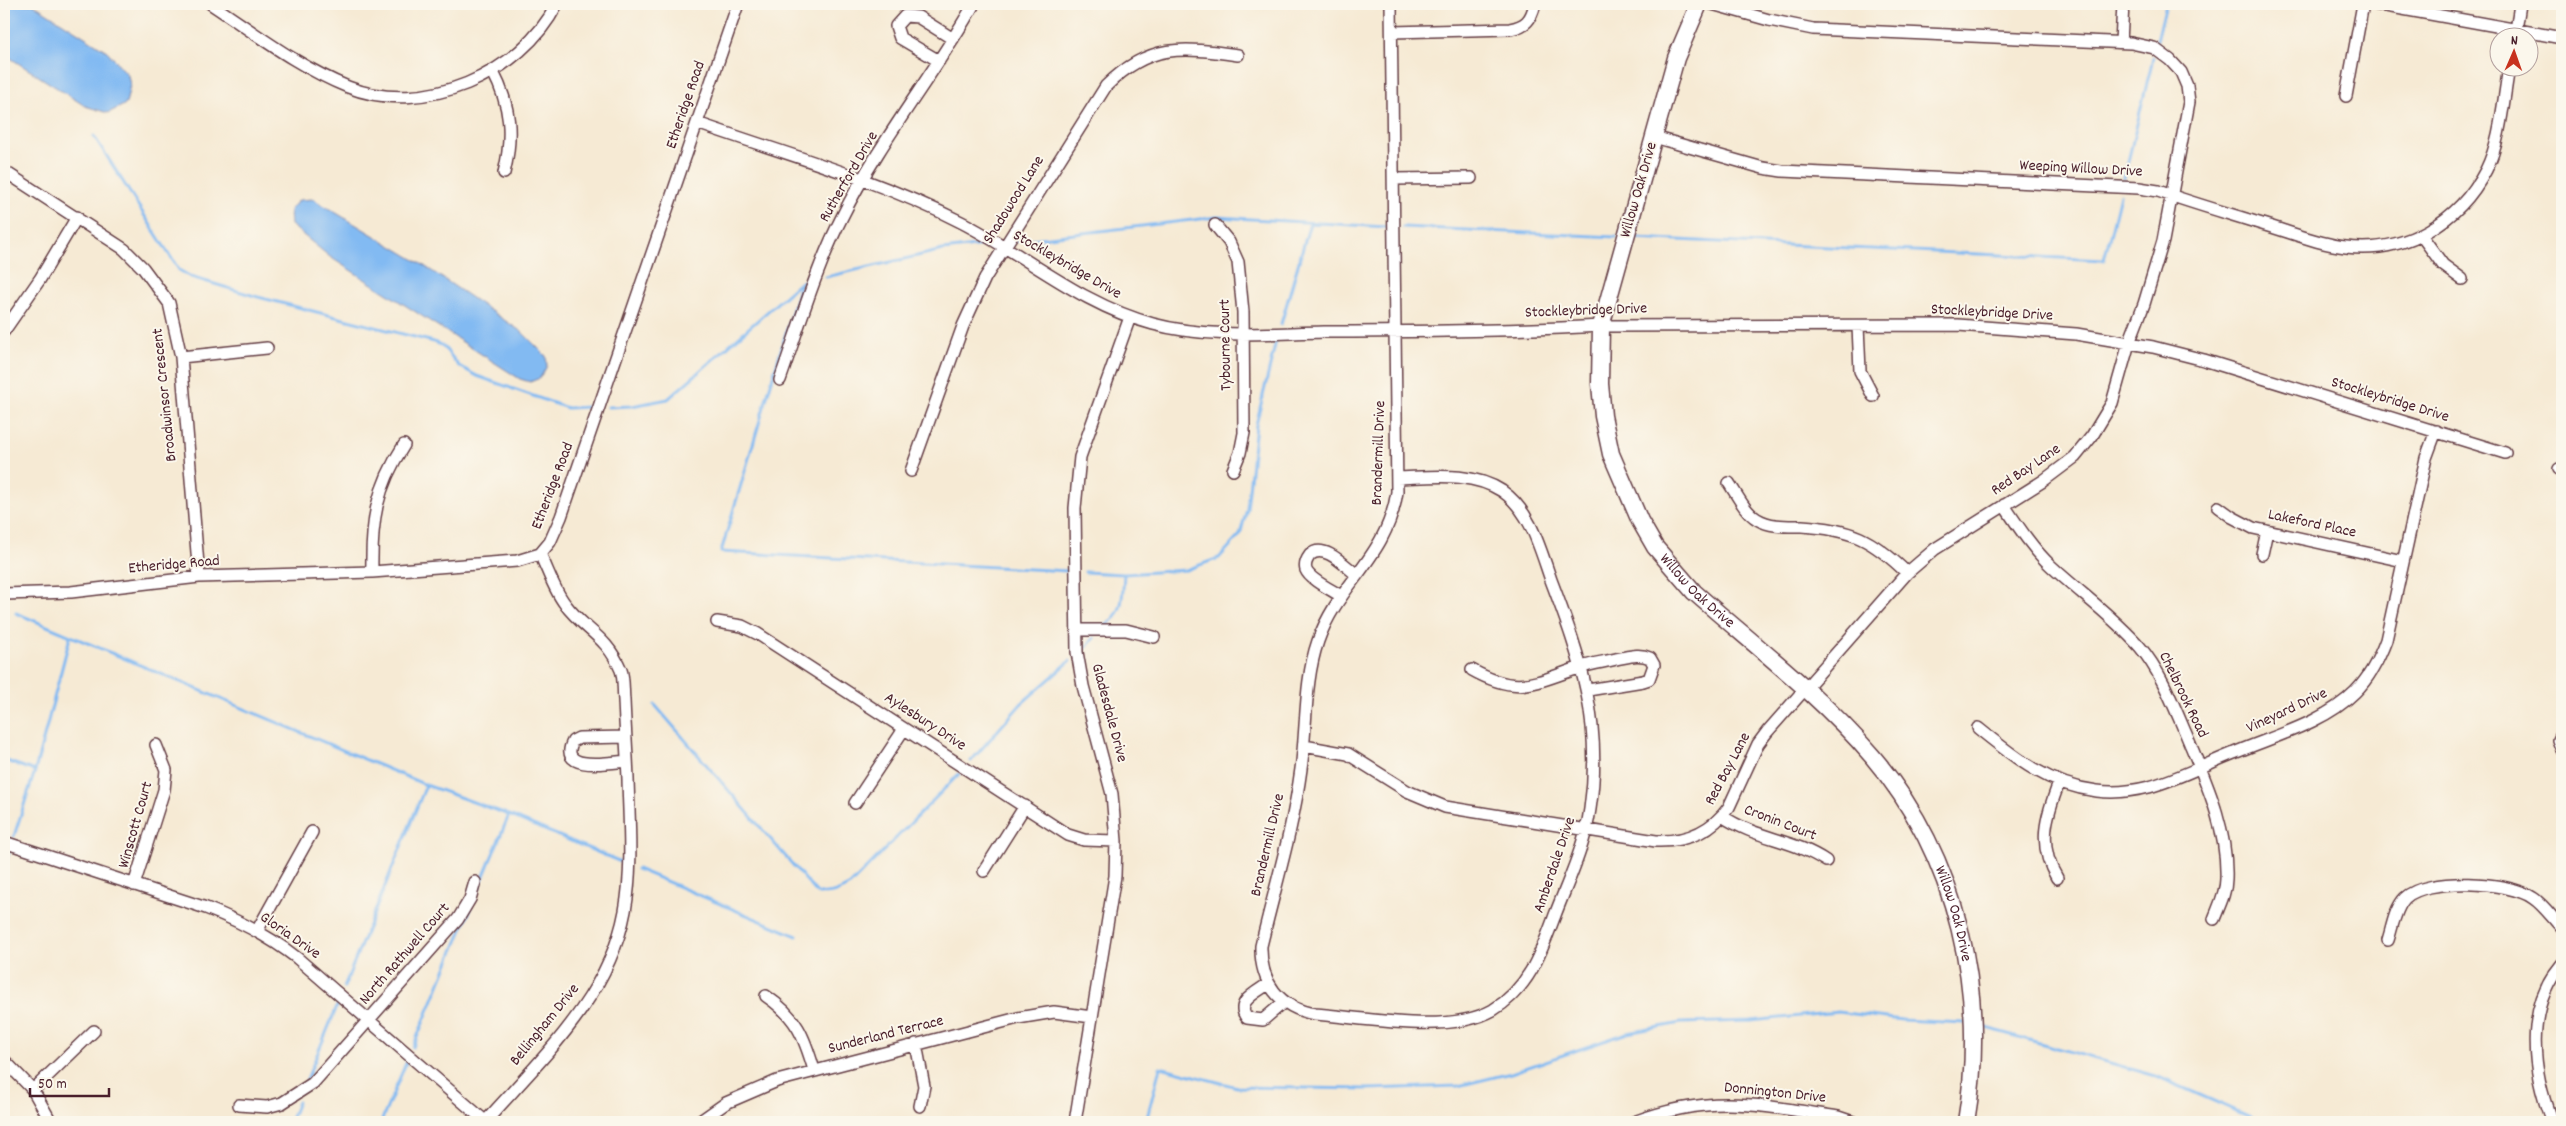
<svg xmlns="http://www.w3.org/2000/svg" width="2566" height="1126" font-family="Dekko,sans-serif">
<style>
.water{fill:#82baf2;stroke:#666c8e}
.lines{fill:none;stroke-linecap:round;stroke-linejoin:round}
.stream{stroke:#82baf2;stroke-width:3}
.street-casing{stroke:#643d44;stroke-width:14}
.secondary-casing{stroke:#643d44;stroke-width:19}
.street{stroke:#fff;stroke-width:11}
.secondary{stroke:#fff;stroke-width:16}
.labels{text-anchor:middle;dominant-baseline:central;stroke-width:4;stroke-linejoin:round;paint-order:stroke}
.street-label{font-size:16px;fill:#4a1f2b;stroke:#fbf7ec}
</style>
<rect width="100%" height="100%" fill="#fbf7ec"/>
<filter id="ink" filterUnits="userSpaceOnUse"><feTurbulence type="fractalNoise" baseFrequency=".02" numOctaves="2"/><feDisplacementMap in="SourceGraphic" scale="10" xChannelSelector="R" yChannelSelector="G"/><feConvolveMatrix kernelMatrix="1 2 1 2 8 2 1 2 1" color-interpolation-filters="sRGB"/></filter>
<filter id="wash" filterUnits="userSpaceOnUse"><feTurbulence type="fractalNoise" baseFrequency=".0096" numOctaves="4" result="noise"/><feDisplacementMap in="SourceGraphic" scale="20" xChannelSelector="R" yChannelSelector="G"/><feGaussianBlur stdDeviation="1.12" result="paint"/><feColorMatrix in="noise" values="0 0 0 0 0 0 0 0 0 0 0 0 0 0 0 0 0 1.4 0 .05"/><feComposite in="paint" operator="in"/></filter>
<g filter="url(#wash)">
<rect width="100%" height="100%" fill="#f6ead4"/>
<!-- water -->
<path class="water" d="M4,4H33L107,51L128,75L130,85L126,104L108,113L85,106L4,54Z
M313,199L420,263L522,332L546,356L547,366L540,378L530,382L520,379L330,257L291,225L290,210L299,200Z"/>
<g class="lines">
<!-- stream -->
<path class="stream" d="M2157,40L2166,4
M94,136L179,270L191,277L258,297L434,342L443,346L459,366L477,376L567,408L590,407
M2124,178L2153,58
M1403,227L1616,237
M1635,238L2104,260L2120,195
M1016,241L1217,217L1386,227
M826,277L943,250L991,244
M801,282L721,552L1068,571
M1281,324L1310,223
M608,407L632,406L668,399L801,282L806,281
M1085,572L1124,574L1186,570L1219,558L1240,535L1247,509L1256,425L1276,341
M16,613L426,785L509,815L621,862
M1104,627C1125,612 1122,598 1124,574
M1086,648L1094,638
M655,705L817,893C831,896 839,891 850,885L959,774
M4,760L35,771
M971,761L1021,704L1070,661
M14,836L35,771L70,637
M4,867L9,852
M637,869L797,936
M478,890L509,815
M344,987L426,785
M1983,1027L2156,1076L2262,1122
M413,1047L471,908
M307,1079L338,1004
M290,1122L298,1102
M381,1122L406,1063
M1146,1122L1160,1067L1237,1087L1367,1089L1458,1086L1511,1073L1627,1033L1681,1023L1751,1021L1838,1012L1902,1020L1964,1023"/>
</g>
</g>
<g filter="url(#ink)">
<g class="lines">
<defs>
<path id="street" d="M211,4C255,33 298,67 348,87C423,117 521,75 557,4
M1391,4L1397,492C1387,558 1338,583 1318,641C1304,681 1307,727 1301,769C1293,829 1275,887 1261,946C1260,982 1279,1008 1315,1014C1366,1018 1449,1035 1493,1010C1529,988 1541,953 1555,915C1568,881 1585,846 1590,809C1603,723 1581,659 1551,580C1540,549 1531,511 1502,491C1471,471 1432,477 1397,478
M2375,4L2562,38
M1392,32L1510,29C1526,26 1531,20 1535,4
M2515,37L2520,4
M2121,42L2123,4
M939,61L900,38L896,26L905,16L918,17L953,39
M493,72C511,106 513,136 504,173
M2346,96L2363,4
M697,123C785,154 877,179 961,222C1026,255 1081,305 1153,324C1209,339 1268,333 1324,332C1417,332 1509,331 1601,326L1958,325L2076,334L2153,347L2204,360L2505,453
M1654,137L1763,168L1782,171L2139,188L2158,191C2192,203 2227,213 2262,224C2290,232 2318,244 2346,247C2405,254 2459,222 2486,170C2501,140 2503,101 2509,68
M4,171L124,249L143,268L169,303L181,357L199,577
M1394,179L1471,178
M1215,225L1229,242L1238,262L1243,312L1244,433L1240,453L1233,470
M2421,235L2443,265L2462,279
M1858,326L1860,371L1873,396
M4,331L40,279L77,217
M181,357L267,348
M780,380C799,326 816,268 842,217C879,142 933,76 974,4
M2559,469L2562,470
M911,471L963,326L985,278L1106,86C1149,43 1182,47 1238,55
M1729,483C1737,495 1745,512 1757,519C1770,527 1787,526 1802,526C1851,529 1872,539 1907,573
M2004,505C2018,526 2032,548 2050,565C2080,593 2113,616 2140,647C2161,672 2173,704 2186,734C2205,780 2228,828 2226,879C2226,893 2219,906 2214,919
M2218,507L2232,517L2253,528L2403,561
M2262,554L2267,531
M372,572C371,521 376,488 404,445
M4,594L71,592L199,577L372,572L517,561L540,554L550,542L561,517L738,4
M1341,596C1332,590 1310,580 1306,570C1304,564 1307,559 1310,555C1324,542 1346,567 1357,575
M717,622L742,626L758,634L1068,835L1084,840L1116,841
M1077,630H1126L1154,637
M1472,670C1520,697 1536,681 1582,667C1593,663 1605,662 1616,659C1628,657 1639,653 1650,658L1654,665L1649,679L1643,681L1588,690
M1978,728C2015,758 2048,785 2097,791C2113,793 2133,791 2149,787C2178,779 2206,764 2234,753C2274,736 2324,723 2355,692C2370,677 2379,659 2386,640L2426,458L2436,431
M2562,732L2558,740L2562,750
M626,737L579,738L573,741C556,773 613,762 627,761
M1304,746L1348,754L1407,791L1445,807L1656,841C1686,842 1711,832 1729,807L1758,744L1767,732L1907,573L1935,549L2043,481L2075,457L2092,436L2112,403L2129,343L2144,304L2163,241L2189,102L2187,86L2181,72L2170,60L2154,48L2131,43L1813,29L1769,20L1712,4
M855,803L904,729
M1722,816C1756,839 1793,839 1826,861
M4,842L206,908C240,921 269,936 297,958L486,1122
M984,871L1025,806
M2057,878C2037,845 2046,816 2059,783
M134,885L164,790L166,770L156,745
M257,931L312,832
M2388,940C2392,928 2395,908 2405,898C2426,877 2510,881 2533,898C2544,905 2553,919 2562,928
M1268,984C1257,992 1234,1002 1247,1018L1263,1020L1284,1002
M766,996C797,1017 804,1036 814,1070
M916,1044L924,1086L920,1106
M4,1060L33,1090L51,1122
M33,1090L94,1031
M239,1105L267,1107L282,1103L313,1083L458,919L470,899L475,882
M485,1122C541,1059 609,997 625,911C633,868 629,822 628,779C627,752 625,726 624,700C623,690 624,678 621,670C606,635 584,630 565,604C554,590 548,570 540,554
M699,1122L726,1103L777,1081L1018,1018L1054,1012L1092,1017
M1075,1122L1115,876L1116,841L1112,794L1083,686L1077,652L1075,508L1080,457L1130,317
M1634,1122C1712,1093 1759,1105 1838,1117L1853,1122
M2552,1122C2532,1071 2524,1009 2562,964"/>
<g id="secondary">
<path id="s1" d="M1699,4L1676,58L1601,326L1600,384L1603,416L1611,454L1640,521L1655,547L1694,592C1754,645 1820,695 1872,756C1958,857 1988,993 1966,1122"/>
</g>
</defs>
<!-- street casing -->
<use href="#street" class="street-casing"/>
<!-- secondary casing -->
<use href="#secondary" class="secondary-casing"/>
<!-- street -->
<use href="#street" class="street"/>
<!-- secondary -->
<use href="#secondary" class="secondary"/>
</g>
</g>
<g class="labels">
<!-- street labels -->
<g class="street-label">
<text transform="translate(686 105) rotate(-71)">Etheridge Road</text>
<text transform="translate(2081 169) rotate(3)">Weeping Willow Drive</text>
<text transform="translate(849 177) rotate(-60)">Rutherford Drive</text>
<text transform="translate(1639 190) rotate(-74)">Willow Oak Drive</text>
<text transform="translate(1014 200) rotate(-58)">Shadowood Lane</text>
<text transform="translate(1067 265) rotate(30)">Stockleybridge Drive</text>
<text transform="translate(1586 311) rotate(-2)">Stockleybridge Drive</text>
<text transform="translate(1992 313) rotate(3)">Stockleybridge Drive</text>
<text transform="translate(1226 345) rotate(-91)">Tybourne Court</text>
<text transform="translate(165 395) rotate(-96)">Broadwinsor Crescent</text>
<text transform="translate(2390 400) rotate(17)">Stockleybridge Drive</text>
<text transform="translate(1379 453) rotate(-88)">Brandermill Drive</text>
<text transform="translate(2026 470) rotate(-34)">Red Bay Lane</text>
<text transform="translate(553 486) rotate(-69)">Etheridge Road</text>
<text transform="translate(2312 524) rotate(12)">Lakeford Place</text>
<text transform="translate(174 565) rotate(-5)">Etheridge Road</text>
<text stroke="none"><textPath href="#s1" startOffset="630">Willow Oak Drive</textPath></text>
<text transform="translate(2183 695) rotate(64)">Chelbrook Road</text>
<text transform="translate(2287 711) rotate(-25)">Vineyard Drive</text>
<text transform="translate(1109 713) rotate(75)">Gladesdale Drive</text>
<text transform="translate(925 722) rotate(33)">Aylesbury Drive</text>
<text transform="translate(1728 769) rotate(-62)">Red Bay Lane</text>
<text transform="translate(1780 823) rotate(21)">Cronin Court</text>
<text transform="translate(136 825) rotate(-74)">Winscott Court</text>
<text transform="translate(1268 845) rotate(-77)">Brandermill Drive</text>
<text transform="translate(1555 865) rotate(-71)">Amberdale Drive</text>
<text stroke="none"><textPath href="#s1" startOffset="1050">Willow Oak Drive</textPath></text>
<text transform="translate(290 936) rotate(35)">Gloria Drive</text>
<text transform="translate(405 954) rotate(-49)">North Rathwell Court</text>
<text transform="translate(545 1025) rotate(-51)">Bellingham Drive</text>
<text transform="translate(886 1035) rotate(-14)">Sunderland Terrace</text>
<text transform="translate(1775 1093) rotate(6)">Donnington Drive</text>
</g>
</g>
<!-- margin -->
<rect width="2566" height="1126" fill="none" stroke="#fbf7ec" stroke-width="20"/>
<!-- north arrow -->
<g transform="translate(2514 52) rotate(2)"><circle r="24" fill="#fbf7ec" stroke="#b4a19f"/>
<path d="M0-4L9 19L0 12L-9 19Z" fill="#c8321e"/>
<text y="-8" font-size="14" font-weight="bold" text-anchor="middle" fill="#4a1f2b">N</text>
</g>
<!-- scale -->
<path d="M30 1088v8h79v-8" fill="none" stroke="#4a1f2b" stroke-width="2.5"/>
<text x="38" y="1088" font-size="15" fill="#4a1f2b" stroke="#fbf7ec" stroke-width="4" paint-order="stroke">50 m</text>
</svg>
